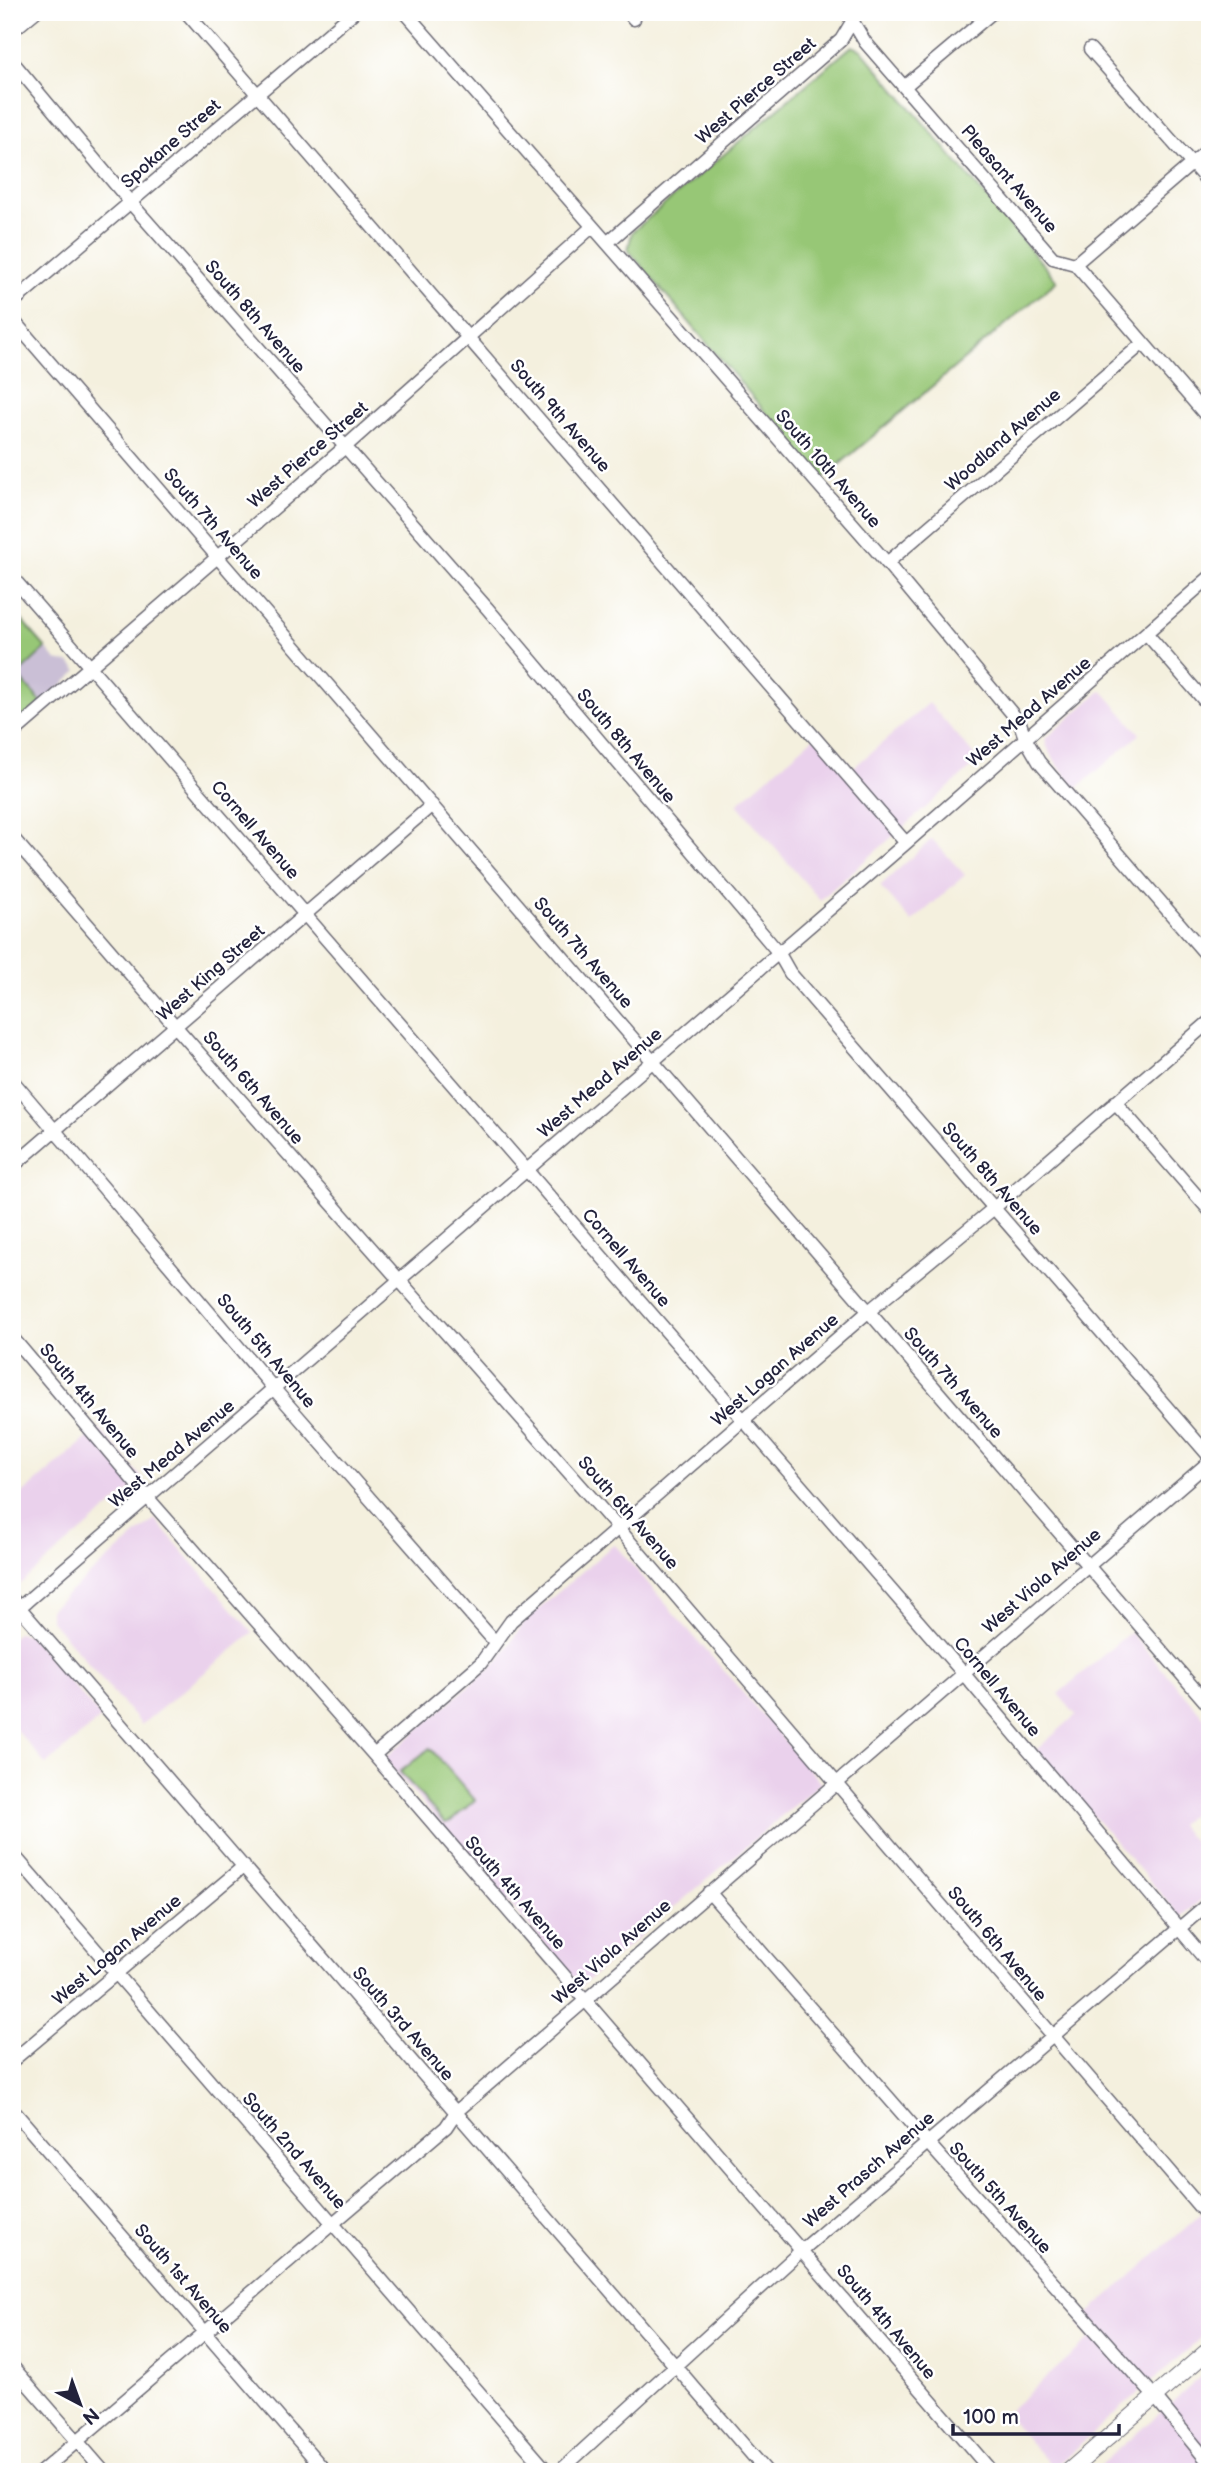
<svg xmlns="http://www.w3.org/2000/svg" width="1222" height="2484" font-family="'Balsamiq Sans',sans-serif">
<style>
.built{fill:#ead1ec}
.industrial{fill:#cabfd6}
.green{fill:#97c776;stroke:#5c7458;stroke-width:2}
.lines{fill:none;stroke-linecap:round;stroke-linejoin:round}
.minor-casing{stroke:#6c6a74;stroke-width:15}
.major-casing{stroke:#6c6a74;stroke-width:18}
.minor{stroke:#fff;stroke-width:12}
.major{stroke:#fff;stroke-width:16}
.labels{text-anchor:middle;dominant-baseline:central;stroke-width:5;stroke-linejoin:round;paint-order:stroke}
.street-label{font-size:18px;fill:#22223b;stroke:#fff}
</style>
<rect width="100%" height="100%" fill="#fff"/>
<filter id="ink" filterUnits="userSpaceOnUse"><feTurbulence type="fractalNoise" baseFrequency=".0143" numOctaves="2"/><feDisplacementMap in="SourceGraphic" scale="14" xChannelSelector="R" yChannelSelector="G"/><feConvolveMatrix kernelMatrix="1 2 1 2 8 2 1 2 1" color-interpolation-filters="sRGB"/></filter>
<filter id="wash" filterUnits="userSpaceOnUse"><feTurbulence type="fractalNoise" baseFrequency=".00686" numOctaves="4" result="noise"/><feDisplacementMap in="SourceGraphic" scale="28" xChannelSelector="R" yChannelSelector="G"/><feGaussianBlur stdDeviation="1.57" result="paint"/><feColorMatrix in="noise" values="0 0 0 0 0 0 0 0 0 0 0 0 0 0 0 0 0 1.4 0 .05"/><feComposite in="paint" operator="in"/></filter>
<g filter="url(#wash)">
<rect width="100%" height="100%" fill="#f4f0de"/>
<!-- built -->
<path class="built" d="M1102,690L1140,734L1076,789L1057,764L1047,747L1045,739Z
M929,703L979,761L820,900L737,804L821,731L853,768Z
M932,839L965,875L912,922L880,886Z
M99,1428L143,1479L12,1591V1503Z
M155,1519L253,1633L141,1725L50,1619V1609Z
M614,1544L821,1783L581,1986L384,1759L499,1660L525,1621Z
M1130,1632L1210,1724V1798L1179,1825L1210,1860V1892L1181,1917L1036,1750L1076,1715L1058,1694Z
M17,1633L30,1635L101,1718L46,1765L12,1725V1708L16,1705L12,1700V1637Z
M1209,2207L1210,2330L1053,2468L1005,2414L1091,2338L1078,2323Z
M1210,2369V2472H1092Z"/>
<!-- industrial -->
<path class="industrial" d="M46,648L56,660L70,663L78,671L42,703L17,675Z"/>
<!-- green -->
<path class="green" d="M852,46L862,50L1057,281L822,479L628,250L632,232Z
M12,609L46,648L17,675L42,703L12,728Z
M430,1748L475,1800L451,1821L445,1823L400,1772Z"/>
</g>
<g filter="url(#ink)">
<g class="lines">
<defs>
<path id="minor" d="M186,12L906,843
M405,12L887,563L1020,723L1025,738L1039,762L1210,959
M628,12L634,19
M847,12L865,42L1053,258L1075,264L1210,420
M12,31L35,12
M1090,49L1210,184
M12,61L130,202L487,608L778,952L790,973L1210,1457
M905,86L993,12
M607,243L841,40L856,15
M1075,264L1210,148
M12,303L354,12
M12,319L1210,1707
M887,563L1142,344
M12,577L963,1673L1210,1965
M1146,633L1210,707
M12,734L345,447L592,227
M12,837L176,1027L618,1528L1210,2219
M12,1080L275,1390L495,1642
M1115,1102L1210,1211
M12,1167L432,805
M12,1337L148,1498L374,1755L992,2472
M12,1599L767,2472
M12,1614L906,843L1210,577
M374,1755L481,1663L511,1621L869,1311L994,1208L1210,1021
M12,1853L548,2472
M709,1892L928,2143L1155,2397L1210,2464
M12,2061L244,1866
M12,2109L326,2472
M12,2366L104,2472
M41,2472L446,2127L456,2112L1210,1461
M559,2472L802,2250L1210,1902"/>
<path id="major" d="M1068,2472L1210,2349"/>
</defs>
<!-- minor casing -->
<use href="#minor" class="minor-casing"/>
<!-- major casing -->
<use href="#major" class="major-casing"/>
<!-- minor -->
<use href="#minor" class="minor"/>
<!-- major -->
<use href="#major" class="major"/>
</g>
</g>
<g class="labels">
<!-- street labels -->
<g class="street-label">
<text transform="translate(756 91) rotate(-41)">West Pierce Street</text>
<text transform="translate(171 144) rotate(-41)">Spokane Street</text>
<text transform="translate(1009 179) rotate(49)">Pleasant Avenue</text>
<text transform="translate(255 317) rotate(49)">South 8th Avenue</text>
<text transform="translate(560 416) rotate(49)">South 9th Avenue</text>
<text transform="translate(1003 440) rotate(-41)">Woodland Avenue</text>
<text transform="translate(308 455) rotate(-41)">West Pierce Street</text>
<text transform="translate(828 469) rotate(49)">South 10th Avenue</text>
<text transform="translate(213 524) rotate(49)">South 7th Avenue</text>
<text transform="translate(1029 712) rotate(-41)">West Mead Avenue</text>
<text transform="translate(626 746) rotate(50)">South 8th Avenue</text>
<text transform="translate(255 830) rotate(49)">Cornell Avenue</text>
<text transform="translate(583 953) rotate(49)">South 7th Avenue</text>
<text transform="translate(211 973) rotate(-41)">West King Street</text>
<text transform="translate(600 1083) rotate(-41)">West Mead Avenue</text>
<text transform="translate(253 1088) rotate(49)">South 6th Avenue</text>
<text transform="translate(992 1179) rotate(49)">South 8th Avenue</text>
<text transform="translate(626 1258) rotate(49)">Cornell Avenue</text>
<text transform="translate(266 1351) rotate(50)">South 5th Avenue</text>
<text transform="translate(775 1370) rotate(-41)">West Logan Avenue</text>
<text transform="translate(953 1383) rotate(49)">South 7th Avenue</text>
<text transform="translate(89 1401) rotate(50)">South 4th Avenue</text>
<text transform="translate(172 1454) rotate(-40)">West Mead Avenue</text>
<text transform="translate(628 1513) rotate(49)">South 6th Avenue</text>
<text transform="translate(1042 1581) rotate(-41)">West Viola Avenue</text>
<text transform="translate(997 1687) rotate(50)">Cornell Avenue</text>
<text transform="translate(515 1893) rotate(49)">South 4th Avenue</text>
<text transform="translate(997 1944) rotate(50)">South 6th Avenue</text>
<text transform="translate(117 1950) rotate(-40)">West Logan Avenue</text>
<text transform="translate(612 1952) rotate(-41)">West Viola Avenue</text>
<text transform="translate(403 2024) rotate(49)">South 3rd Avenue</text>
<text transform="translate(294 2151) rotate(49)">South 2nd Avenue</text>
<text transform="translate(869 2170) rotate(-41)">West Prasch Avenue</text>
<text transform="translate(1000 2198) rotate(48)">South 5th Avenue</text>
<text transform="translate(183 2279) rotate(49)">South 1st Avenue</text>
<text transform="translate(886 2322) rotate(50)">South 4th Avenue</text>
</g>
</g>
<!-- margin -->
<rect width="1222" height="2484" fill="none" stroke="#fff" stroke-width="42"/>
<!-- north arrow -->
<g transform="translate(80 2404) rotate(139)" stroke="#ffffff" stroke-width="5" paint-order="stroke">
<path d="M0-5L12 26L0 18L-12 26Z" fill="#22223b"/>
<text y="-10" font-size="19" font-weight="bold" text-anchor="middle" fill="#22223b">N</text>
</g>
<!-- scale -->
<path d="M953 2424v10h166v-10" fill="none" stroke="#22223b" stroke-width="3.5"/>
<text x="963" y="2424" font-size="21" fill="#22223b" stroke="#ffffff" stroke-width="5" paint-order="stroke">100 m</text>
</svg>
